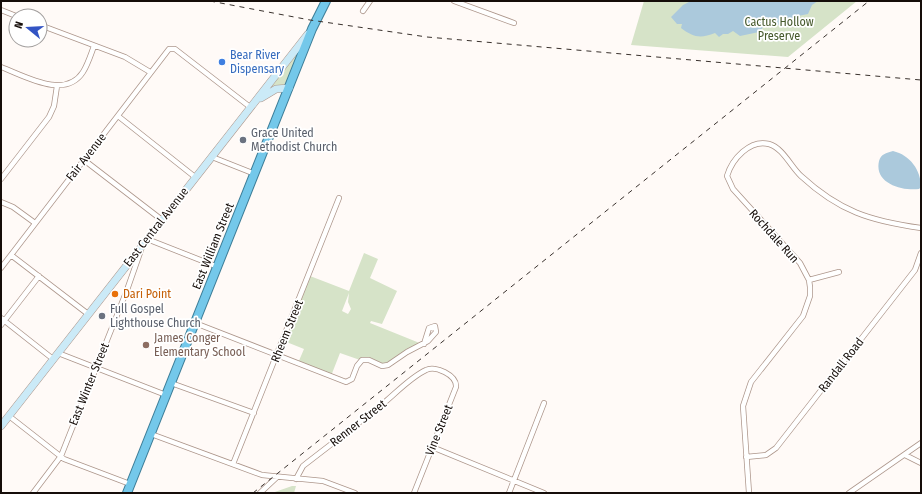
<svg xmlns="http://www.w3.org/2000/svg" width="922" height="494" font-family="'Fira Sans Condensed',sans-serif">
<style>
.green{fill:#d6e3c8;fill-rule:evenodd}
.water{fill:#abc9dc}
.lines{fill:none;stroke-linecap:round;stroke-linejoin:round}
.minor-casing{stroke:#ad968b;stroke-width:6}
.secondary-casing{stroke:#ad968b;stroke-width:8}
.trunk-casing{stroke:#3d7d97;stroke-width:10}
.minor{stroke:#fff;stroke-width:4.5}
.secondary{stroke:#cbeaf7;stroke-width:7}
.trunk{stroke:#74c8ea;stroke-width:8}
.rail{stroke:#39312d;stroke-width:1;stroke-dasharray:5 5;stroke-linecap:butt}
.shop-dot{fill:#3f7fe0;stroke:#fff;stroke-width:1.5}
.worship-dot{fill:#6b7280;stroke:#fff;stroke-width:1.5}
.food-dot{fill:#e8710a;stroke:#fff;stroke-width:1.5}
.education-dot{fill:#8d6e63;stroke:#fff;stroke-width:1.5}
.labels{text-anchor:middle;dominant-baseline:central;stroke-width:3.5;stroke-linejoin:round;paint-order:stroke}
.park-label{font-size:12px;fill:#46592c;stroke:#fff}
.shop-label{font-size:12px;fill:#366cbe;stroke:#fff;text-anchor:start}
.worship-label{font-size:12px;fill:#5b616d;stroke:#fff;text-anchor:start}
.street-label{font-size:12px;fill:#150d09;stroke:#fff}
.food-label{font-size:12px;fill:#c56008;stroke:#fff;text-anchor:start}
.education-label{font-size:12px;fill:#785e54;stroke:#fff;text-anchor:start}
</style>
<rect width="100%" height="100%" fill="#fffaf7"/>
<!-- green -->
<path class="green" d="M644,1H857L788,57L631,45Z
M298,50L300,51L286,85L261,95Z
M364,253L378,259L370,278L397,291L382,324L371,321L370,323L422,344L385,365L360,360L340,353L331,376L298,363L304,349L284,341L310,276L349,291ZM349,293L348,302L351,309L348,314L342,311Z
M292,486H296L294,493H272Z"/>
<!-- water -->
<path class="water" d="M691,1H818L812,5L808,14L798,16L795,21L788,22L783,21C778,27 772,28 764,26L759,32L740,36L733,31L728,34H723L719,37L715,33C700,39 693,37 681,28L682,24H677L671,17L683,5Z
M893,151C910,155 921,170 921,187L919,189C901,191 874,183 879,161C881,154 886,153 893,151Z"/>
<g class="lines">
<defs>
<path id="minor" d="M454,1L514,23
M1,10L16,16
M363,11L370,1
M40,25L125,57L150,72
M1,67C25,76 65,100 83,72C88,64 91,54 94,46
M118,116L195,177
M212,157L255,174
M84,160L162,220
M1,179L49,117L54,106L57,86
M1,202L13,207L35,223
M147,239L218,267
M11,255L88,314
M1,268L169,49H175L250,107
M809,280L839,272
M1,318L53,359
M195,323L346,382L352,379L357,366L362,360H369L382,366L388,365L407,352L428,341L436,332L435,326L429,328L424,344
M1,325L39,276
M58,353L166,395
M171,383L254,413
M9,416L64,459L130,484
M151,434L262,475L323,481L355,493
M432,447L544,493
M905,455L921,463
M746,457L766,455L776,448L915,270L921,253
M233,464L339,198
M296,479L303,466C330,445 358,424 385,402C397,392 411,377 426,370C435,365 457,375 456,387L414,493
M33,493L61,456L127,290L141,250
M260,493L277,477
M509,493L544,403
M749,493L743,406L751,382L803,316L810,296V287L809,280L800,263L733,189L727,176C732,159 750,139 769,144C783,148 791,167 801,176C839,211 870,221 921,228
M849,493L921,443"/>
<path id="secondary" d="M261,98L276,89L289,88
M1,426L308,34"/>
<path id="trunk" d="M127,493L312,29L326,1"/>
</defs>
<!-- minor casing -->
<use href="#minor" class="minor-casing"/>
<!-- secondary casing -->
<use href="#secondary" class="secondary-casing"/>
<!-- trunk casing -->
<use href="#trunk" class="trunk-casing"/>
<!-- minor -->
<use href="#minor" class="minor"/>
<!-- secondary -->
<use href="#secondary" class="secondary"/>
<!-- trunk -->
<use href="#trunk" class="trunk"/>
<!-- rail -->
<path class="rail" d="M210,1L310,20L427,37L921,80
M253,493L869,1"/>
</g>
<!-- markers -->
<circle class="shop-dot" cx="222" cy="62" r="4"/>
<g class="worship-dot">
<circle cx="243" cy="140" r="4"/>
<circle cx="102" cy="316" r="4"/>
</g>
<circle class="food-dot" cx="115" cy="294" r="4"/>
<circle class="education-dot" cx="146" cy="345" r="4"/>
<g class="labels">
<!-- park labels -->
<g class="park-label">
<text x="779" y="22">Cactus Hollow<tspan x="779" dy="14">Preserve</tspan></text>
</g>
<!-- shop labels -->
<g class="shop-label">
<text x="230" y="55">Bear River<tspan x="230" dy="14">Dispensary</tspan></text>
</g>
<!-- worship labels -->
<g class="worship-label">
<text x="251" y="133">Grace United<tspan x="251" dy="14">Methodist Church</tspan></text>
<text x="110" y="309">Full Gospel<tspan x="110" dy="14">Lighthouse Church</tspan></text>
</g>
<!-- street labels -->
<g class="street-label">
<text transform="translate(86 157) rotate(-52)">Fair Avenue</text>
<text transform="translate(156 227) rotate(-52)">East Central Avenue</text>
<text transform="translate(774 236) rotate(48)">Rochdale Run</text>
<text transform="translate(213 246) rotate(-68)">East William Street</text>
<text transform="translate(287 331) rotate(-68)">Rheem Street</text>
<text transform="translate(841 365) rotate(-52)">Randall Road</text>
<text transform="translate(89 384) rotate(-68)">East Winter Street</text>
<text transform="translate(358 423) rotate(-38)">Renner Street</text>
<text transform="translate(439 430) rotate(-68)">Vine Street</text>
</g>
<!-- food labels -->
<g class="food-label">
<text x="123" y="294">Dari Point</text>
</g>
<!-- education labels -->
<g class="education-label">
<text x="154" y="338">James Conger<tspan x="154" dy="14">Elementary School</tspan></text>
</g>
</g>
<!-- border -->
<rect width="922" height="494" fill="none" stroke="#150d09" stroke-width="4"/>
<!-- north arrow -->
<g transform="translate(28 28) rotate(288)"><circle r="19" fill="#ffffff" stroke="#a19e9d"/>
<path d="M0-3L7 15L0 10L-7 15Z" fill="#3354c4"/>
<text y="-6" font-size="11" font-weight="bold" text-anchor="middle" fill="#150d09">N</text>
</g>
</svg>
